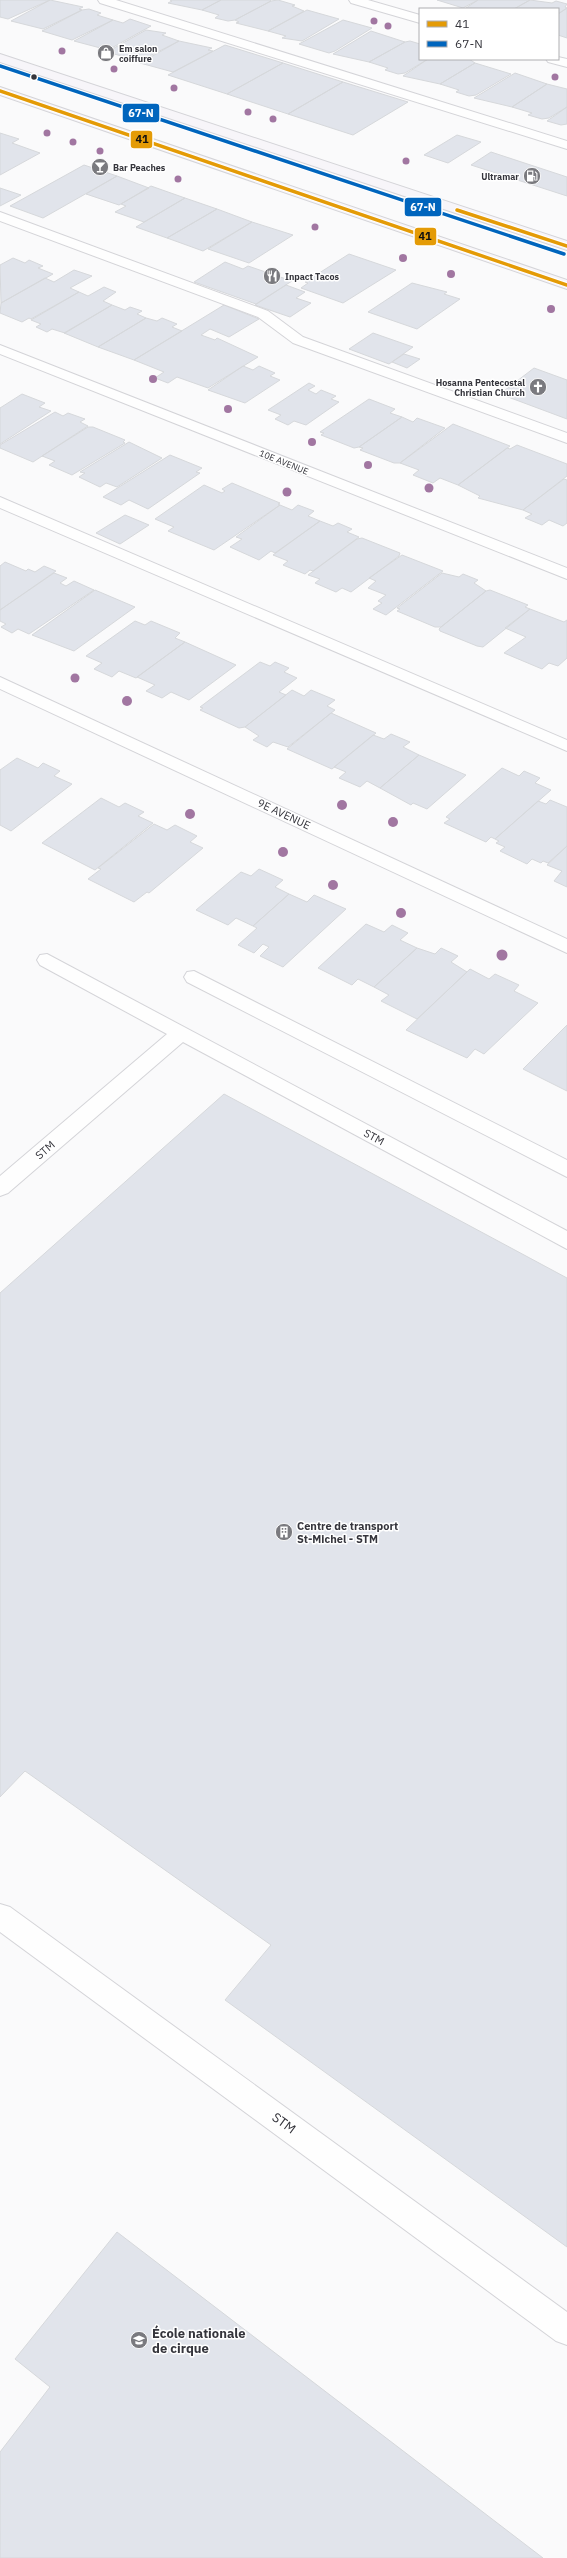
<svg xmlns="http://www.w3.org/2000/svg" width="567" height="2558" font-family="'IBM Plex Sans',sans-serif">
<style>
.building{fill:#e1e4eb;stroke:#d6d8db}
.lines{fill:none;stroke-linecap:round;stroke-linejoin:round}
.service-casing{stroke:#d4d4d8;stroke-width:2}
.minor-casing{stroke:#d4d4d8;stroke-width:2}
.secondary-casing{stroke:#d4d4d8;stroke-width:2}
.service{fill:#fefefe;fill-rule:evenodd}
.minor{fill:#fefefe;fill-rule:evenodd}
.secondary{fill:#f7f5f9;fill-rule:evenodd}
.bus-1-casing{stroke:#fff;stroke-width:5.5}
.bus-2-casing{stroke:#fff;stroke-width:5.5}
.bus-1{stroke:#e49b06;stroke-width:3.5}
.bus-2{stroke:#0065bd;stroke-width:3.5}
.tree{fill:#a176a1}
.bus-dot{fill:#35353c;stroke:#fff;stroke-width:1.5}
.labels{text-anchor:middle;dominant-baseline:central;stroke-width:3;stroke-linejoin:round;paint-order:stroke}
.far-poi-label{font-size:9px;font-weight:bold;fill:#35353c;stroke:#fff;text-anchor:start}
.far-street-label{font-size:9px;fill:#35353c;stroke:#fff}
.street-label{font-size:11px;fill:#35353c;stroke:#fff}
.poi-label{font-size:11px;font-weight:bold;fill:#35353c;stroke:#fff;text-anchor:start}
.near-street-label{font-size:13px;fill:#35353c;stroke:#fff}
.near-poi-label{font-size:13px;font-weight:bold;fill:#35353c;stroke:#fff;text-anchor:start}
.line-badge{stroke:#fff;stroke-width:1.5}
.badge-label{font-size:11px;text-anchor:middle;font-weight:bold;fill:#fff}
.pale-badge-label{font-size:11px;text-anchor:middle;font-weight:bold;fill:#111}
</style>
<rect width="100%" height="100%" fill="#fafafb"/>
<!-- building -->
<path class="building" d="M0,0H50L8,19L0,17Z
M50,0L83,7L79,9L82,10L43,29L11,21Z
M170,0H221L202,10L168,3L172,1Z
M221,0H270L271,1L235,20L228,21L215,18L219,15L202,10Z
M278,0L295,5L292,6L304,11L268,31L236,23L239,22L235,20L271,1Z
M437,0H478L463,8Z
M478,0H530L514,9L466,8Z
M530,0L552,3L556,1L567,4L565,7L567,8L558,14V9H514Z
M567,8V38L558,35V14Z
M89,9L101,13L97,15L113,20L72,40L42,31L82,10Z
M307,10L339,19L302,41L282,38L286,36L268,31Z
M130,19L151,26L108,50L74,41L113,20L123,23Z
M343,20L372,28L335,51L329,53L299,44Z
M146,30L166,33L162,35L179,41L140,61L107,52Z
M371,31L405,42L369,62L333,54Z
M179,41L212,48L208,50L213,51L173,72L140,63Z
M410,41L420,44V59H428L405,73L398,74L385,70L388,68L369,62L405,42Z
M225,45L283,63L227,94L168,75Z
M428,59H469L475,63L440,84L403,76Z
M283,63L343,82L288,114L227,94Z
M475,63L511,74L476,95L469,96L456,92L459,90L440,84Z
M515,73L547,84L512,107L474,98Z
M343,82L408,102L353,135L288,114Z
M547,84L567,89V107L549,118L542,119L528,115L532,113L512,107Z
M567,107V124L561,125L547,121Z
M0,133L19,139L12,143L40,153L0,175Z
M457,135L481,142L448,163L424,155Z
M491,152L567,177V196L471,165Z
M84,165L117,176L43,218L10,206Z
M117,176L149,188L119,205L86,194Z
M151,186L185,198L144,222L115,212L126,206L121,204Z
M0,188L21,195L0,206Z
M185,198L217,209L167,238L136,227Z
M217,209L252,222L203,251L167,238Z
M252,222L293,235L249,263L208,249Z
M349,254L396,270L343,303L301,288L308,283L305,282Z
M13,258L25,263L29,260L43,266L38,268L53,274L1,303L0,265Z
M225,262L243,269L248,266L292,281L256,304L194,282Z
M74,270L92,276L70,288L79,292L31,319L29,318L22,322L0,313L1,303L45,278L54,282Z
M412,283L447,292L444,294L460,299L417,329L368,312Z
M286,285L305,292L296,298L311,303L290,317L255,305Z
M104,287L116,292L103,301L112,305L65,333L52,329L47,332L36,327L41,324L31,320L79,292L88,296Z
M112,305L125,310L130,307L142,311L137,314L146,318L98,347L64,333Z
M224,305L259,319L229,337L210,329L201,335L215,340L217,338L258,357L208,388L177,377L168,383L155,378L164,372L134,360Z
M146,318L157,321L162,318L177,324L172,327L182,331L134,360L98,347Z
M373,333L413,347L389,364L349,349Z
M404,354L420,359L407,368L392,362Z
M243,366L253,370L259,366L275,373L270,376L280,380L245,403L208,390Z
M534,368L567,380V419L500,394Z
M309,383L315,386L308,390L316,394L321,390L336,396L331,399L339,402L306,425L294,421L288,425L275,419L281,415L268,410Z
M22,394L45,403L39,407L51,411L0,444V408Z
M369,399L395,409L390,413L402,417L359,447L354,448L321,435L324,433L320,432Z
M55,412L63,416L68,413L85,419L80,422L88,426L33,462L0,448V445Z
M402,417L413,422L417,418L445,428L400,463H394L360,450L363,448L359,447Z
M453,424L510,446L458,485L440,478L433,483L413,475L419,470L400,463Z
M88,427H93L125,440L123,442L125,443L72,475L49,465L55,461L42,456Z
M129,442L162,458L117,487L106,483L100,487L79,477L85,473L80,472Z
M517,445L567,464V476L523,510L478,498L480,496L458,485L507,448L510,449Z
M170,455L202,468L196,472L200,473L148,509L129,500L121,505L103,497Z
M564,479L567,480V523L563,526L549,520L542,525L525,518L532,514L523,510Z
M232,483L280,503L278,504L280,505L214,550L168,531L174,527L155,519L204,485L222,493L225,491L222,489Z
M280,505L292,510L298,505L314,511L308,516L320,521L275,553L271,551L259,560L230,547L242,539L236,537Z
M125,515L149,525L120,544L96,533Z
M320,521L333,526L338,523L352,529L347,532L359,537L313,571L310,570L305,574L283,565L288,561L273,555Z
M362,538L400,553L399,556L351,592L342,588L336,592L315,583L320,579L308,575L357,539Z
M402,555L443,571L386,615L373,609L382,603L378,601L386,595L368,588L376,581L369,578Z
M5,562L26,571L28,569L35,572L44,566L56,571L0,610V566Z
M54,573L67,578L60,583L66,586L74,581L94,590L29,634L18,629L12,633L1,627L6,624L0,621V610Z
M442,573L459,577L463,574L478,580L474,583L486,591L441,627H435L397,611L400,609L397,608Z
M95,590L135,607L74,651L32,635Z
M490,590L528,605L525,607L530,609L483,647L477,646L440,631L439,629L441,627L486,591Z
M530,609L564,622L567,620V658L558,666L549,663L542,669L504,653L526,637L505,628Z
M135,621L145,625L151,621L180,633L175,638L185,642L136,678L119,671L112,677L94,669L102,663L86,656Z
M185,642L236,665L189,700L171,692L162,698L146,691L155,685L137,677Z
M260,662L270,666L275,662L289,668L284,672L297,678L279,692L286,695L245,727L239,728L200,710L203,708L200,707Z
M292,690L304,696L311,690L335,700L327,706L335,710L288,747L273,742L267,747L253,740L259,736L245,727Z
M331,713L376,733L332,769L287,749Z
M391,734L410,742L403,747L419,755L380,788L367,781L360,787L339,778L346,772L334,767L373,735L384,739Z
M419,755L466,775L427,809L413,803L411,805L380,788Z
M17,758L38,768L43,763L60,771L54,776L72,784L11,831L0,825V770Z
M502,768L519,776L524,771L540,778L535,783L551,790L495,839L491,837L486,842L444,823L450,819L446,817Z
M101,798L119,807L125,803L144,812L138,816L153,823L95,870L42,843Z
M550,800L567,807V846L548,863L543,861L541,863L532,859L527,864L500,851L505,847L496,843L499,841L495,839L538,801L546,804Z
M154,824L167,830L175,825L197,836L190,842L203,848L149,893L147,892L134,902L88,879L101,869L98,868Z
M567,846V887L554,881L562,871L547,865Z
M259,869L283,880L275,887L289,894L253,926L236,918L228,925L196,910L241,872L251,876Z
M289,894L307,902L314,895L346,909L283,967L260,956L269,947L263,944L254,953L238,945L257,928L253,926Z
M366,924L384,932L392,925L408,933L400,940L417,948L374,987L358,979L352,985L318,968Z
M417,948L435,954L441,948L458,956L451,962L467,972L417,1019L381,1001L389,995L374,987Z
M470,969L489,979L495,974L519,985L514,991L538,1003L484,1054L475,1049L467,1058L406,1030Z
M567,1025V1091L523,1069Z
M224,1094L567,1278V2247L225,2000L271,1945L25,1771L0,1797V1293Z
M117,2232L543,2558H0V2452L50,2387L15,2359Z"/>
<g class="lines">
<defs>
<path id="service" d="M98,0H116L567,141V149L100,3Z
M0,212L268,311L303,337L567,433V443L293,343L258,317L0,221Z
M0,497L567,740V751L0,508Z
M47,954L567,1231V1249L183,1042L8,1193L0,1196V1176L167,1034L40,965L37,960L40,955Z
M194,971L567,1160V1177L187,982L184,977L187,972Z
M0,1904L10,1907L567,2312V2345L556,2341L0,1932Z"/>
<path id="minor" d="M349,0H368L420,15V23L351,3Z
M558,57L567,59V67L548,62L546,59H558Z
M0,345L567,568V579L0,354Z
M0,677L567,939V953L0,689Z"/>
<path id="secondary" d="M0,54L567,241V250L0,62Z
M0,87L567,280V289L0,95Z"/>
</defs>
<!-- service casing -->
<use href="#service" class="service-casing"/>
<!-- minor casing -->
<use href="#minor" class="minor-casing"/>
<!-- secondary casing -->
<use href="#secondary" class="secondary-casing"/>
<!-- service -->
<use href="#service" class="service"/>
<!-- minor -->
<use href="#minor" class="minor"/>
<!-- secondary -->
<use href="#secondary" class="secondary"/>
<defs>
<path id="bus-1" d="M0,91L567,285
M457,210L567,246"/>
<path id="bus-2" d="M0,66L564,254"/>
</defs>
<!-- bus-1 casing -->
<use href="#bus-1" class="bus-1-casing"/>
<!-- bus-2 casing -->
<use href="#bus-2" class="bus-2-casing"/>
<!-- bus-1 -->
<use href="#bus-1" class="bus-1"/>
<!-- bus-2 -->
<use href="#bus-2" class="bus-2"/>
</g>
<!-- trees -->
<g class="tree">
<circle cx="374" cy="21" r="3.5"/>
<circle cx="388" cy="26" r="3.5"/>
<circle cx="62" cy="51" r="3.5"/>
<circle cx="114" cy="69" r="3.5"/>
<circle cx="555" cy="77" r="3.5"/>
<circle cx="174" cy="88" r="3.5"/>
<circle cx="248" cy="112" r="3.5"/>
<circle cx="273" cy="119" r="3.5"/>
<circle cx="47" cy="133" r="3.5"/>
<circle cx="73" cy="142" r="3.5"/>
<circle cx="100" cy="151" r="3.5"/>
<circle cx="406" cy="161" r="3.5"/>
<circle cx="178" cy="179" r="3.5"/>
<circle cx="315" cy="227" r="3.5"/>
<circle cx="403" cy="258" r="4"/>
<circle cx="451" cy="274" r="4"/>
<circle cx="551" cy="309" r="4"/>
<circle cx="153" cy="379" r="4"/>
<circle cx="228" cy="409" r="4"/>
<circle cx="312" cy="442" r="4"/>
<circle cx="368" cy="465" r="4"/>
<circle cx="429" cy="488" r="4.5"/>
<circle cx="287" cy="492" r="4.5"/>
<circle cx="75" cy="678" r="4.5"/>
<circle cx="127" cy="701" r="5"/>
<circle cx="342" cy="805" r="5"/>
<circle cx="190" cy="814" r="5"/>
<circle cx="393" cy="822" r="5"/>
<circle cx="283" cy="852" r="5"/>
<circle cx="333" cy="885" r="5"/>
<circle cx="401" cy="913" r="5"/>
<circle cx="502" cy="955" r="5.5"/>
</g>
<!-- icons -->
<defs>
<symbol id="shop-disc" viewBox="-11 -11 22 22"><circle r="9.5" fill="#7a7a7f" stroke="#fff"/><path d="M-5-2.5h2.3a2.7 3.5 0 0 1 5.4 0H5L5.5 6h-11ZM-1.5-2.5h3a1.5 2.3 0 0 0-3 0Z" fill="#fff"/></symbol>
<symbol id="bar-disc" viewBox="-11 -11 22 22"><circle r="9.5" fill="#7a7a7f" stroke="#fff"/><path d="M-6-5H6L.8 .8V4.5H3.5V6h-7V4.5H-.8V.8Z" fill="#fff"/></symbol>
<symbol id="fuel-disc" viewBox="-11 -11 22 22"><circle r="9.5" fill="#7a7a7f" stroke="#fff"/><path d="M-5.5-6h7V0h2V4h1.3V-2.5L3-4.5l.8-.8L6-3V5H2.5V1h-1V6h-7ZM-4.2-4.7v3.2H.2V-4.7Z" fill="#fff"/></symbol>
<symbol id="restaurant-disc" viewBox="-11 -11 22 22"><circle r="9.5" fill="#7a7a7f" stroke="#fff"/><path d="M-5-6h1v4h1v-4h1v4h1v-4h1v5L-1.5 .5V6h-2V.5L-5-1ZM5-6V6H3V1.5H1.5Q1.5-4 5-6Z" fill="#fff"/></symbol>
<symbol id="church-disc" viewBox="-11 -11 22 22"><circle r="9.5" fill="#7a7a7f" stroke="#fff"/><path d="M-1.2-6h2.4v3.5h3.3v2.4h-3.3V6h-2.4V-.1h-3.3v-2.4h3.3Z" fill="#fff"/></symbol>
<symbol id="building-disc" viewBox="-11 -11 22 22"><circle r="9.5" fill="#7a7a7f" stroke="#fff"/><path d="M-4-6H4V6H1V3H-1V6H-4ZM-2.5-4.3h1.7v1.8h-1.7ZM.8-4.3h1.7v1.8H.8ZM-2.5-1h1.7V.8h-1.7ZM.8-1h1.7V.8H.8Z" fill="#fff"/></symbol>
<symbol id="university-disc" viewBox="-11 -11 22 22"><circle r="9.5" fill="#7a7a7f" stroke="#fff"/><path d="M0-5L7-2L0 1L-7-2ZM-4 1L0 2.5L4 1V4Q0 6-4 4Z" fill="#fff"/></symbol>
</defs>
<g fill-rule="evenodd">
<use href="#shop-disc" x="96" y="43" width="20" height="20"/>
<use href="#bar-disc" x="90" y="157" width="20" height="20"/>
<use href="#fuel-disc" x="522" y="166" width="20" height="20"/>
<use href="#restaurant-disc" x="262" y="266" width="20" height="20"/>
<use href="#church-disc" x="528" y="377" width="20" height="20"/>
<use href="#building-disc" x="274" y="1522" width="20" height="20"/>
<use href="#university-disc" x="129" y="2330" width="20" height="20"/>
</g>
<!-- markers -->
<circle class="bus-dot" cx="34" cy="77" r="3.5"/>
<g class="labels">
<!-- far-poi labels -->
<g class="far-poi-label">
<text x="119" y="48">Em salon<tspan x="119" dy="10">coiffure</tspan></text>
<text x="113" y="167">Bar Peaches</text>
<text x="519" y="176" text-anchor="end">Ultramar</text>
<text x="285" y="276">Inpact Tacos</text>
<text x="525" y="382" text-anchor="end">Hosanna Pentecostal<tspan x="525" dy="10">Christian Church</tspan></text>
</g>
<!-- far-street labels -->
<g class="far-street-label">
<text transform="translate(284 462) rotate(22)">10E AVENUE</text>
</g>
<!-- street labels -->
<g class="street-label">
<text transform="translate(284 814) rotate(25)">9E AVENUE</text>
<text transform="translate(374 1137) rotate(28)">STM</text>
<text transform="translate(45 1150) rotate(-41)">STM</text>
</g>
<!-- poi labels -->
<g class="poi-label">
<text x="297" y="1526">Centre de transport<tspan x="297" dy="13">St-Michel - STM</tspan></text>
</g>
<!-- near-street labels -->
<g class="near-street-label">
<text transform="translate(284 2123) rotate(36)">STM</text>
</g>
<!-- near-poi labels -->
<g class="near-poi-label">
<text x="152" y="2333">École nationale<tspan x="152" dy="15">de cirque</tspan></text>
</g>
</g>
<g class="line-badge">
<rect x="122" y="103" width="38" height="20" rx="4" fill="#0065bd"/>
<rect x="130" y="130" width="23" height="19" rx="4" fill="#e49b06"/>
<rect x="404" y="197" width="38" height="20" rx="4" fill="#0065bd"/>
<rect x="414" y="227" width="23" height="19" rx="4" fill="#e49b06"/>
</g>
<g class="badge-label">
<text x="141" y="117">67-N</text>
<text x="423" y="211">67-N</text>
</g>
<g class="pale-badge-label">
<text x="142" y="143">41</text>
<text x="425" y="240">41</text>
</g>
<!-- legend -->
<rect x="419" y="8" width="140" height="52" fill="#ffffff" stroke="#aeaeb1"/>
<rect x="427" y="21" width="20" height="6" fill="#e49b06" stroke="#aeaeb1"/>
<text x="455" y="28" font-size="12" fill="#35353c">41</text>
<rect x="427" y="41" width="20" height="6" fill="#0065bd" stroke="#aeaeb1"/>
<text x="455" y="48" font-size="12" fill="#35353c">67-N</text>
</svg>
